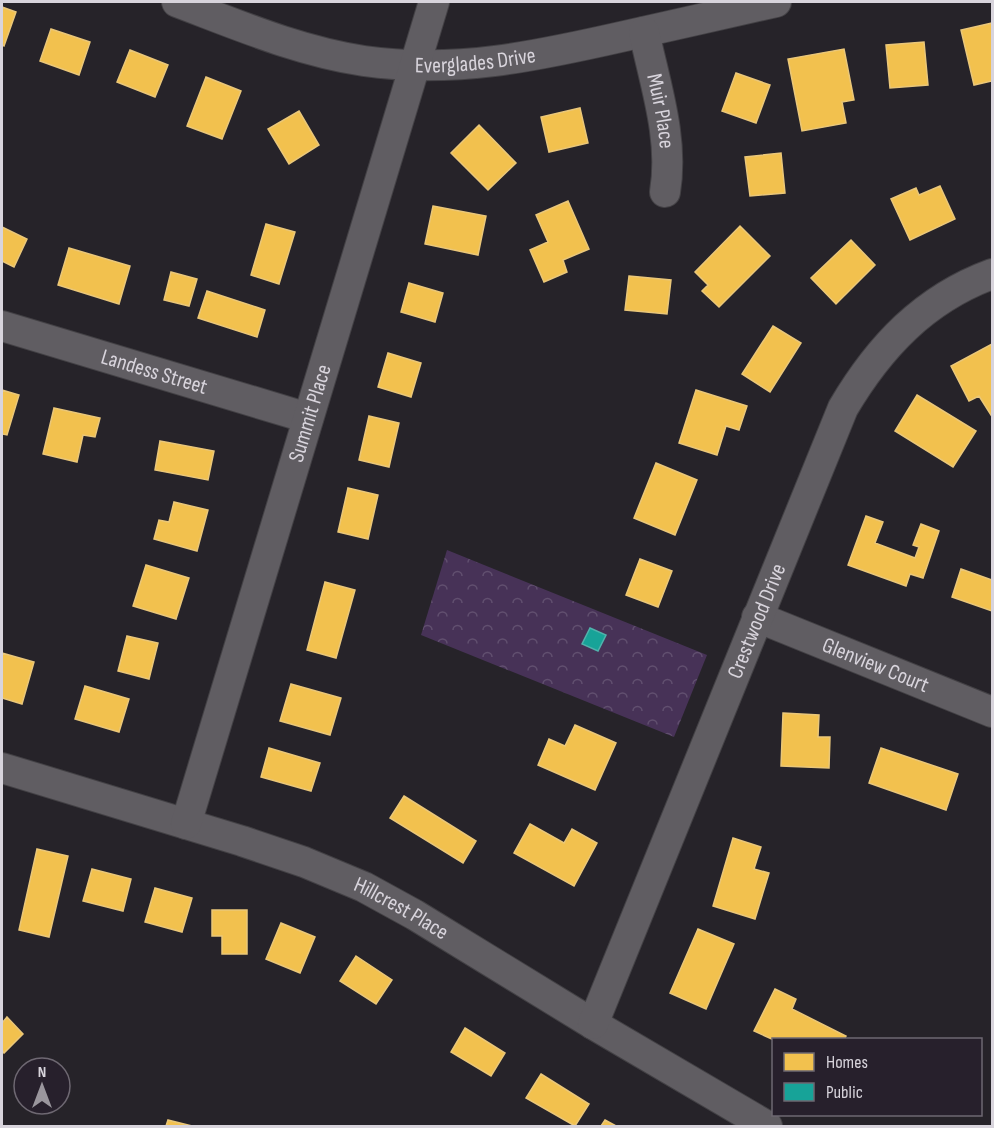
<svg xmlns="http://www.w3.org/2000/svg" width="994" height="1128" font-family="'Sofia Sans Condensed',sans-serif">
<style>
.forest{fill:url(#forest-crowns)}
.homes{fill:#f2c14e;stroke:#eac779;stroke-width:1.5}
.public{fill:#17a398;stroke:#51b2ac;stroke-width:1.5}
.lines{fill:none;stroke-linecap:round;stroke-linejoin:round}
.minor-casing{stroke:#434145;stroke-width:32}
.minor{stroke:#605d62;stroke-width:30}
.labels{text-anchor:middle;dominant-baseline:central;stroke-width:6;stroke-linejoin:round;paint-order:stroke}
.street-label{font-size:22px;fill:#d8d4dc;stroke:#27202c}
</style>
<defs>
<pattern id="forest-crowns" width="20" height="18" patternUnits="userSpaceOnUse" patternTransform="scale(1.5)"><rect width="20" height="18" fill="#473257"/><path d="M2 6a3 3 0 1 1 6 0M12 15a3 3 0 1 1 6 0" fill="none" stroke="#614f6f"/></pattern>
</defs>
<rect width="100%" height="100%" fill="#262329"/>
<!-- forest -->
<path class="forest" d="M447,550L707,655L674,737L421,635Z"/>
<!-- homes -->
<path class="homes" d="M2,7L16,12L4,46L2,45Z
M992,23V81L974,85L961,30Z
M51,29L90,42L79,75L40,61Z
M924,42L928,85L890,88L886,45Z
M844,49L854,100L842,102L846,123L802,131L788,59Z
M130,50L168,65L155,97L117,82Z
M736,73L770,85L756,123L722,111Z
M206,77L241,91L222,139L187,126Z
M580,108L588,143L549,152L541,117Z
M299,111L319,145L289,164L268,129Z
M479,125L516,163L488,190L451,153Z
M781,153L785,193L750,196L745,157Z
M940,186L955,219L910,240L891,199L916,188L919,195Z
M568,201L589,249L563,260L567,272L544,282L530,250L548,242L536,215Z
M433,206L486,216L478,255L425,244Z
M266,224L295,232L279,284L251,275Z
M740,226L770,256L719,307L702,291L708,285L695,272Z
M2,227L27,239L14,267L2,261Z
M851,240L875,265L836,304L811,278Z
M69,248L130,266L119,304L58,285Z
M171,272L197,279L189,306L164,300Z
M629,276L671,280L667,314L625,310Z
M409,283L443,293L435,322L401,312Z
M207,291L265,310L257,337L198,318Z
M773,326L801,343L770,392L742,374Z
M992,344V414L991,415L979,396L969,401L951,366Z
M388,353L421,363L411,397L378,387Z
M2,390L19,395L7,435L2,434Z
M696,390L747,406L739,430L726,426L717,455L679,443Z
M917,395L976,431L953,467L895,431Z
M54,408L100,418L95,437L83,435L77,462L43,454Z
M369,416L399,423L389,467L359,460Z
M160,441L214,451L208,480L155,470Z
M656,463L697,480L675,535L634,518Z
M348,488L378,495L368,539L338,532Z
M174,502L208,510L197,551L154,539L159,520L169,522Z
M866,516L883,522L875,543L915,558L919,547L913,545L921,524L939,531L923,578L910,574L906,586L848,565Z
M640,559L672,571L658,607L626,595Z
M146,565L189,578L176,619L133,606Z
M961,569L992,580V611L952,597Z
M325,582L355,590L336,658L307,650Z
M127,636L158,643L149,679L118,671Z
M2,653L34,662L22,704L2,698Z
M291,684L341,698L330,735L280,721Z
M85,686L129,699L119,732L75,719Z
M783,713L819,715L818,737H830L829,768L781,766Z
M575,725L616,743L595,790L538,765L549,739L565,746Z
M269,748L320,763L311,791L261,777Z
M881,748L958,774L946,810L869,783Z
M404,796L476,841L463,863L390,818Z
M530,824L564,843L572,829L597,843L574,886L514,853Z
M733,838L761,847L754,869L769,873L755,919L713,906Z
M37,849L68,856L49,937L19,930Z
M92,869L131,879L123,911L83,901Z
M155,888L192,898L182,932L145,922Z
M212,910H247V954H222V936H212Z
M281,923L315,937L300,973L266,959Z
M698,929L734,944L706,1009L670,993Z
M356,956L392,980L376,1004L340,981Z
M775,989L796,999L792,1009L846,1036L844,1040H774L754,1031Z
M7,1017L23,1034L4,1053L2,1050V1023Z
M465,1028L505,1053L491,1076L451,1052Z
M541,1074L589,1104L575,1126L526,1098Z
M168,1120L192,1126H166Z
M605,1120L616,1126H601Z"/>
<!-- public -->
<path class="public" d="M590,628L606,635L598,651L582,644Z"/>
<g class="lines">
<defs>
<g id="minor">
<path id="s1" d="M177,2C238,25 298,51 364,61C455,74 537,56 625,36C675,25 726,13 776,2"/>
<path id="s2" d="M644,32C655,84 674,139 665,192"/>
<path id="s3" d="M2,326L308,418"/>
<path id="s4" d="M757,617L992,712"/>
<path id="s5" d="M2,768L242,841L304,862L364,887L415,915L593,1024L767,1126"/>
<path id="s6" d="M186,824L434,2"/>
<path id="s7" d="M593,1024L843,408C879,347 924,299 992,274"/>
</g>
</defs>
<!-- minor casing -->
<use href="#minor" class="minor-casing"/>
<!-- minor -->
<use href="#minor" class="minor"/>
</g>
<g class="labels">
<!-- street labels -->
<g class="street-label">
<text stroke="none"><textPath href="#s1" startOffset="308">Everglades Drive</textPath></text>
<text stroke="none"><textPath href="#s2" startOffset="81">Muir Place</textPath></text>
<text stroke="none"><textPath href="#s3" startOffset="159">Landess Street</textPath></text>
<text stroke="none"><textPath href="#s6" startOffset="429">Summit Place</textPath></text>
<text stroke="none"><textPath href="#s7" startOffset="435">Crestwood Drive</textPath></text>
<text stroke="none"><textPath href="#s4" startOffset="128">Glenview Court</textPath></text>
<text stroke="none"><textPath href="#s5" startOffset="424">Hillcrest Place</textPath></text>
</g>
</g>
<!-- border -->
<rect width="994" height="1128" fill="none" stroke="#d8d4dc" stroke-width="6"/>
<!-- legend -->
<rect x="772" y="1038" width="210" height="78" fill="#27202c" stroke="#6e6872" stroke-width="1.5"/>
<rect x="784" y="1053" width="30" height="18" fill="#f2c14e" stroke="#6e6872" stroke-width="1.5"/>
<text x="826" y="1068" font-size="18" fill="#d8d4dc">Homes</text>
<rect x="784" y="1083" width="30" height="18" fill="#17a398" stroke="#6e6872" stroke-width="1.5"/>
<text x="826" y="1098" font-size="18" fill="#d8d4dc">Public</text>
<!-- north arrow -->
<g transform="translate(42 1086)"><circle r="28" fill="#27202c" stroke="#6e6872" stroke-width="1.5"/>
<path d="M0-4.5L10 22L0 15L-10 22Z" fill="#9a969d"/>
<text y="-9" font-size="16" font-weight="bold" text-anchor="middle" fill="#d8d4dc">N</text>
</g>
</svg>
